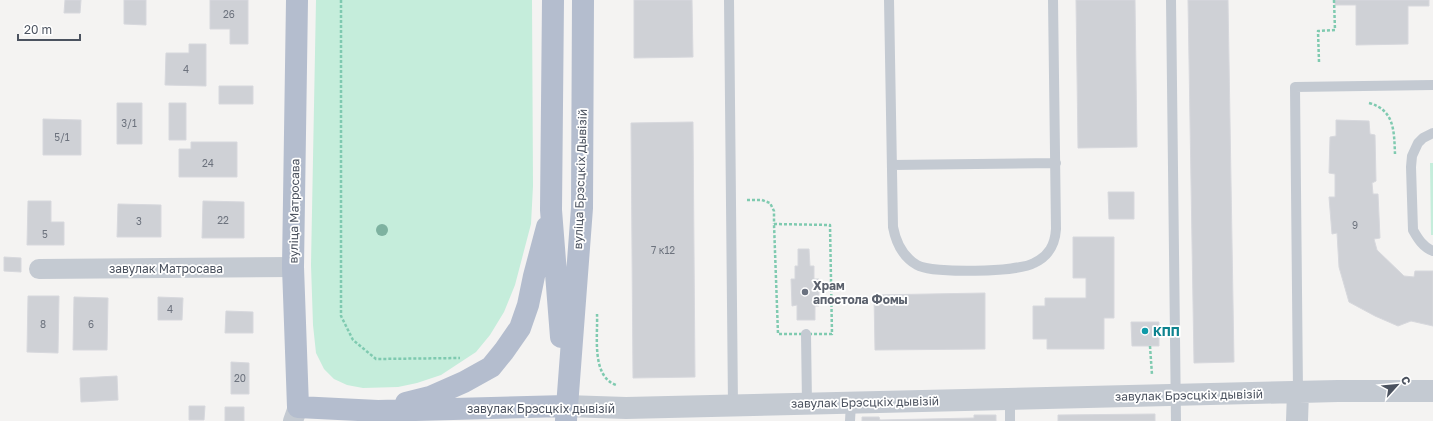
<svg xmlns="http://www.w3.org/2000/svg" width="1433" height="421" font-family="'Golos Text',sans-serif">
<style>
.green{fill:#c5eddb}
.building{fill:#cfd1d6;stroke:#d7d8dd}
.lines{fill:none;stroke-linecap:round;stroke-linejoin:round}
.path{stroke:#7fcab0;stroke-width:2.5;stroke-dasharray:3 2;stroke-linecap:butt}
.service{stroke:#c4cad2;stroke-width:10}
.minor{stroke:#c4cad2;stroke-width:20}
.tertiary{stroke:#c4cad2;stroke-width:22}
.primary{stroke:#b4bdce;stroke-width:22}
.tree{fill:#7eb2a0}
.worship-dot{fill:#6b7280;stroke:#fff;stroke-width:1.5}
.culture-dot{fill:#0f9aa8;stroke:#fff;stroke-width:1.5}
.labels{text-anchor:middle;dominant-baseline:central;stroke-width:3.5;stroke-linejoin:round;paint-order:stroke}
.number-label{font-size:10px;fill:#6c727d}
.street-label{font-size:12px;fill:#4b525f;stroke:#fff}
.worship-label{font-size:12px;font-weight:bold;fill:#5b616d;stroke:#fff;text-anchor:start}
.culture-label{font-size:12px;font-weight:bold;fill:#0d838f;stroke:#fff;text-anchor:start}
</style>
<rect width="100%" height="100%" fill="#f4f3f2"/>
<!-- green -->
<path class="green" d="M316,0H532L533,186L531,224L515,285L504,312L490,335L476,352L441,375L417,383L398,387L363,388L347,385L334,379L324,369L316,353L313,325L311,265Z
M1430,163H1433V235H1431Z"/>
<!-- building -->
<path class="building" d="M65,0H81L80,13H64Z
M124,0H146V25L124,24Z
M210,0H248V44H230V29H210Z
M634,0H692L693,57L634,58Z
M1076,0H1135L1137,147L1078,148Z
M1188,0H1228L1234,362L1194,363Z
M1335,0H1429V6H1408V44L1356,45V5H1335Z
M189,44H206V86L165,85L166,53H189Z
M219,86H253V104H219Z
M117,103H142V144H117Z
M169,103H186V140H169Z
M43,119L81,120V155H43Z
M1336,120L1369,121L1370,134L1375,135L1376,181L1372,183L1373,194H1378L1380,238L1374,239L1377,250L1404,276L1414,277L1415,271H1433V326L1411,321L1398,326L1375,316L1349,302L1339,267L1337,233L1332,234L1329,197H1335V174L1329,173L1330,137L1336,136Z
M693,122L695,377L633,378L631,123Z
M191,142H237V177H179V149H191Z
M1108,192H1134V219H1109Z
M28,201H51V222H64V245H27Z
M203,201L244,202V238H202Z
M118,204L161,205V237H117Z
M1073,237H1114V318H1104V349H1047V339H1033V306H1045V298H1086V278H1073Z
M798,249H809L810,266H814V279H819V306H815V320H797V305L792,306L791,279H795V266H798Z
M4,257L21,258V272L4,271Z
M985,293V349L875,350L874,295Z
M28,296H59L58,353L27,352Z
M74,297L108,298L107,350H73Z
M158,297L183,298L182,320H158Z
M226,311L253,312V333H225Z
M1131,322H1159V346H1132Z
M231,362L249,363V394H231Z
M117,376L118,400L81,402L80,378Z
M189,406H205L204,420H189Z
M225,407H244V421H225Z
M1155,414V421H1058V415Z
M974,415H996V421H862V417H879L880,420L974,418Z"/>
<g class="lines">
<!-- path -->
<path class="path" d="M341,0V316L353,340L376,359L460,358
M1319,62L1318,31L1335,30L1334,0
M1369,103C1395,110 1394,132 1395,154
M747,200H762L770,203L774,211V224
M774,224L830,225L832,334H778Z
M597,314C598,336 591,376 616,385
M1150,346L1152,375"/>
<!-- service -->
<path class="service" d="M729,0L733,406
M889,0L893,227C896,243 903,257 917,265C932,274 1018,272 1034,263C1049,256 1055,245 1056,229L1053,0
M1171,0L1176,421
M1433,133L1423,138L1418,143L1412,156L1411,167L1413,230C1418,239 1423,247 1433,251
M892,165L1056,163
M806,334L807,404
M1298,392L1295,87L1433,85
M850,421L851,403
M1010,421V399"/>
<!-- minor -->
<path class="minor" d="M39,269L293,267
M293,421L298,407"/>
<!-- tertiary -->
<path class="tertiary" d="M566,406L626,408L1338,391H1433
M1297,421L1298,392"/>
<!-- primary -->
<path class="primary" d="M297,0L293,267L298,407L378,411L566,406
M553,0L551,210L561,337
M406,403L430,397L464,382L491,367L504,351L520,328L528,305L534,276L547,227
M566,420L582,208L583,0"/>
</g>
<!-- trees -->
<circle class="tree" cx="382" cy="230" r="6"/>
<!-- markers -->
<circle class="worship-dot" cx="805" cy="292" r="4"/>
<circle class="culture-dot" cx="1145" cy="331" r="4"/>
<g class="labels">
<!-- number labels -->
<g class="number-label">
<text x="229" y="14">26</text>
<text x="186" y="69">4</text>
<text x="129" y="123">3/1</text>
<text x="62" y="137">5/1</text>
<text x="208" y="163">24</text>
<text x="223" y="220">22</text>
<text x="139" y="221">3</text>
<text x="1355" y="225">9</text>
<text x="45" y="234">5</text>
<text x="663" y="250">7 к12</text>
<text x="170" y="309">4</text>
<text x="43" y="324">8</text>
<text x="91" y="324">6</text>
<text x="240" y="378">20</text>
</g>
<!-- street labels -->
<g class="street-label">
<text transform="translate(580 179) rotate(-88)">вуліца Брэсцкіх Дывізій</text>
<text transform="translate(294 211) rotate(-89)">вуліца Матросава</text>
<text x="166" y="268">завулак Матросава</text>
<text transform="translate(1189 395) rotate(-1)">завулак Брэсцкіх дывізій</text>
<text transform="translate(865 402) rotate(-1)">завулак Брэсцкіх дывізій</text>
<text x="541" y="408">завулак Брэсцкіх дывізій</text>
</g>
<!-- worship labels -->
<g class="worship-label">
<text x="813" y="285">Храм<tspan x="813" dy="14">апостола Фомы</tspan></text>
</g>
<!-- culture labels -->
<g class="culture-label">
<text x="1153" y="331">КПП</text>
</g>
</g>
<!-- north arrow -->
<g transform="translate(1397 385) rotate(63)" stroke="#ffffff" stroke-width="3" paint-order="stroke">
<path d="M0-3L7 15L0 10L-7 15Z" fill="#4b525f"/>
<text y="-6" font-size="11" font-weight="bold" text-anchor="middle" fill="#4b525f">С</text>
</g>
<!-- scale -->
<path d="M18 34v6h62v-6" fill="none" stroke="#4b525f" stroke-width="2"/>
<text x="24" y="34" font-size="12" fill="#4b525f" stroke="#ffffff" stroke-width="3" paint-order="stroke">20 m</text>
</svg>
